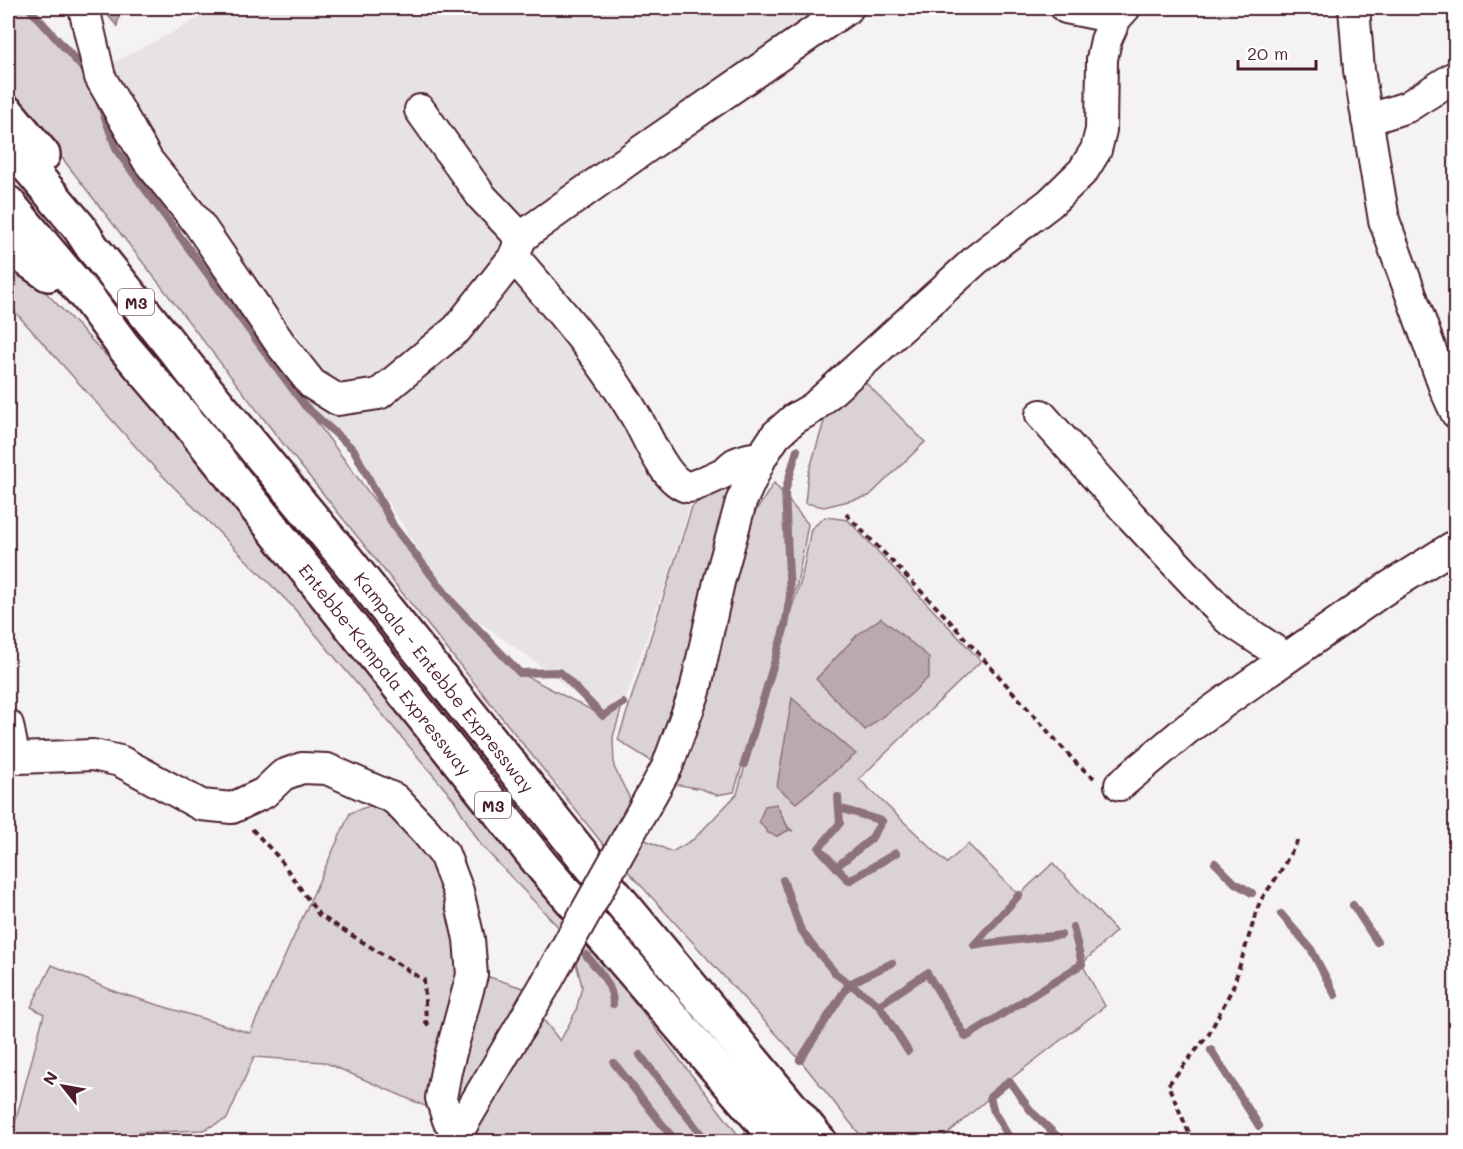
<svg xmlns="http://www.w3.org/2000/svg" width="1463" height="1149" font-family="Mali,sans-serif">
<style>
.built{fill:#e7e2e3}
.green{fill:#dbd2d5;stroke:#927880;stroke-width:1.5;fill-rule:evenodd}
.water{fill:#baa9ae;stroke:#8d727a;stroke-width:1.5}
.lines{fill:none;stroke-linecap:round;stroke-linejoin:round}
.stream{stroke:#8d727a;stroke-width:8}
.minor-casing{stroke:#4a1f2b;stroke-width:34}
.highway-casing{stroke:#4a1f2b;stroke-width:38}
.path{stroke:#4a1f2b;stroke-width:4;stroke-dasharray:6 4.5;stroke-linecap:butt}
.minor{stroke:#fff;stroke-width:30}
.highway{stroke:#fff;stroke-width:33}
.minor-bridge-casing{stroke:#4a1f2b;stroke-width:34;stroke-linecap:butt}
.minor-bridge{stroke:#fff;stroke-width:30}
.labels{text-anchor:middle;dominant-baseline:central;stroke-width:4.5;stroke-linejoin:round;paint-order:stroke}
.shield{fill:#fff;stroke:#80626b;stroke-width:1.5}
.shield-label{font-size:16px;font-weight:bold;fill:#4a1f2b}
.street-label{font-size:18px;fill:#4a1f2b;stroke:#fff}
</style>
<rect width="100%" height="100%" fill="#f4f2f2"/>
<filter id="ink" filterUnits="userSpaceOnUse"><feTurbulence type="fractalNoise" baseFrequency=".0167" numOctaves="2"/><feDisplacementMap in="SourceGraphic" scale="12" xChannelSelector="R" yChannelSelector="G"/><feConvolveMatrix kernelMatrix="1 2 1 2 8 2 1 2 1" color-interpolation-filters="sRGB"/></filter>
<g filter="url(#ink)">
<!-- built -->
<path class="built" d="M215,8H835L516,239L571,336L662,480L690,506L670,570L626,698L603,716L537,663L453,603L354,450L305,406L210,252L89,75L183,27Z"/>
<!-- green -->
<path class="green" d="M8,8H29L89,75L117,151L394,527L453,603L520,673L603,716L623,703L613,737L614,767L634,807L606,848L277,436L8,88Z
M8,253L196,449L292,565L569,923L563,932L481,845L454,800L292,606L153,466L8,304Z
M861,378L925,442L869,496L824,507L805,503L808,475L828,408Z
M720,482L729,488L715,541L681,697L656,764L618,740L692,507Z
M774,483L808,524L797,584L734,792L716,795L702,789L674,784L702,714L722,638L732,584L752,517Z
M825,517L848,520L981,661L859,779L947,863L968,844L1019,895L1053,863L1116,931L1082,964L1105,1006L1013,1077L939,1141H865L800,1060L625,868L643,839L672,852L694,839L737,794L781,639L801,581L811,529ZM776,804L788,827L793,831L789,830L777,836Z
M379,802L438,860L456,926L460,980L436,1058L427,1107L324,1062L254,1057L227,1119L203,1130L132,1133L129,1141L10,1142L44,1014L31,1007L52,965L116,992L250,1033L350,813Z
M588,942L743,1141L479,1142L483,1137L473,1131L540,1015L560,1041L576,1011L582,986L576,963Z
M486,976L526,989L453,1109L451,1078Z"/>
<!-- water -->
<path class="water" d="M95,8H121L117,26L104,11Z
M881,618L929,657V677L909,696L865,730L816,679L857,635Z
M792,698L856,754L796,803L777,787Z
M776,804L789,830L777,836L768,833L759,821L765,806Z"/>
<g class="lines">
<!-- stream -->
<path class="stream" d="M29,8L88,74
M100,104L117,151L305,406L354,450L394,527L453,603L520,673L560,672L603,716L623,703
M744,764L785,626L790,596L785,492L797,450
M838,797L840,823L819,848L849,881L896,853
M1215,863L1235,883L1252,893
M836,867L871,839L882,821L839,808
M783,880L800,928L811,944L836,974L879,1005L908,1051
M1019,895L974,945L1061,935
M1353,905L1377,942
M1281,914L1311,949L1335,995
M586,955C598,970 613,984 613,1004
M879,1005L927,973L966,1037L1082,964L1073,927
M1211,1050L1259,1126
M640,1055L707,1142
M800,1060L849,984L892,963
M614,1063L676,1142
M1012,1142L994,1112L990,1097L1009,1081L1031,1111L1063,1142"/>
<defs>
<path id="minor" d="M84,8L100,77L148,161L198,223L282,346L312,384L338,400L379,394L457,329L514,257
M1066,8L1116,18
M1354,8L1359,70L1384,220L1445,389L1456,413
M420,110L482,197L521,238
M1367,120L1407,107L1456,76
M1041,415L1131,516L1228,619L1286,658
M762,456C754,458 743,459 736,463C732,465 729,469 725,472C719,475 694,487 688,487C666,483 648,438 638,420C604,361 558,308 514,257L521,238L535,227L644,149L848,8
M8,725L14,755L19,758L93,755L120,761L201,805L232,808L264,793L283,775L302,768L327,769L395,799L426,832L444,854L458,891L469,939L472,975L446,1071L441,1098L448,1120L458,1131
M667,767L695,691L719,582L741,502L762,456L776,435L794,419L813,408L977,259L1050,203L1083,171L1096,150L1101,130L1102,59L1106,40L1116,18L1125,8
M1120,785L1187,729L1227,700L1384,590L1456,545
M452,1142L545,985"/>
<g id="highway">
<path d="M8,113L43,155"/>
<path id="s1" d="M8,143L79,227L92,247L200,382L347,560L592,867L820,1142"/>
<path id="s2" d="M8,203L90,301L124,347L188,422L543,867L780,1142"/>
<path d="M8,239L25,258L48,274"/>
</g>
</defs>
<!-- minor casing -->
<use href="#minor" class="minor-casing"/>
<!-- highway casing -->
<use href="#highway" class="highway-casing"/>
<!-- path -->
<path class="path" d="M846,514L946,617L1077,764L1094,778
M252,829L279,858L319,915L424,980L426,1022L429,1026
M1193,1142L1168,1085L1209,1034L1233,987L1260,901L1279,874L1299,838"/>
<!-- minor -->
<use href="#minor" class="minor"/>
<!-- highway -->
<use href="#highway" class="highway"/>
<defs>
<path id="minor-bridge" d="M545,985L667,767"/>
</defs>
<!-- minor-bridge casing -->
<use href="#minor-bridge" class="minor-bridge-casing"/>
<!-- minor-bridge -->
<use href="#minor-bridge" class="minor-bridge"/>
</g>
</g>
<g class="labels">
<!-- shield labels -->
<g class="shield">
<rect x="118" y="289" width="36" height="26" rx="4.5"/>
<rect x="475" y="792" width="36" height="26" rx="4.5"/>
</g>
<g class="shield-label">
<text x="136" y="302">M3</text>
<text x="493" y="805">M3</text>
</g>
<!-- street labels -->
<g class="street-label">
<text stroke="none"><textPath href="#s2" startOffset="600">Entebbe-Kampala Expressway</textPath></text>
<text stroke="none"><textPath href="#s1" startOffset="694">Kampala - Entebbe Expressway</textPath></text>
</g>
</g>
<!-- margin -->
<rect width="1463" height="1149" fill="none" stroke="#fff" stroke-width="30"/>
<rect x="15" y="15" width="1433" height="1119" fill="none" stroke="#4a1f2b" stroke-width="2" filter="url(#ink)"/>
<!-- north arrow -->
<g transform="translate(63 1086) rotate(301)" stroke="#ffffff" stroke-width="4.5" paint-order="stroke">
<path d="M0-4.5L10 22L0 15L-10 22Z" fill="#4a1f2b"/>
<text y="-9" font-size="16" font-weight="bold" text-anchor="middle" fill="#4a1f2b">N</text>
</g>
<!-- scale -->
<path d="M1238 60v9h78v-9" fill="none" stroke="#4a1f2b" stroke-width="3"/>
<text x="1247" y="60" font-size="18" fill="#4a1f2b" stroke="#ffffff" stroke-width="4.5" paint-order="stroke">20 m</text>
</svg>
